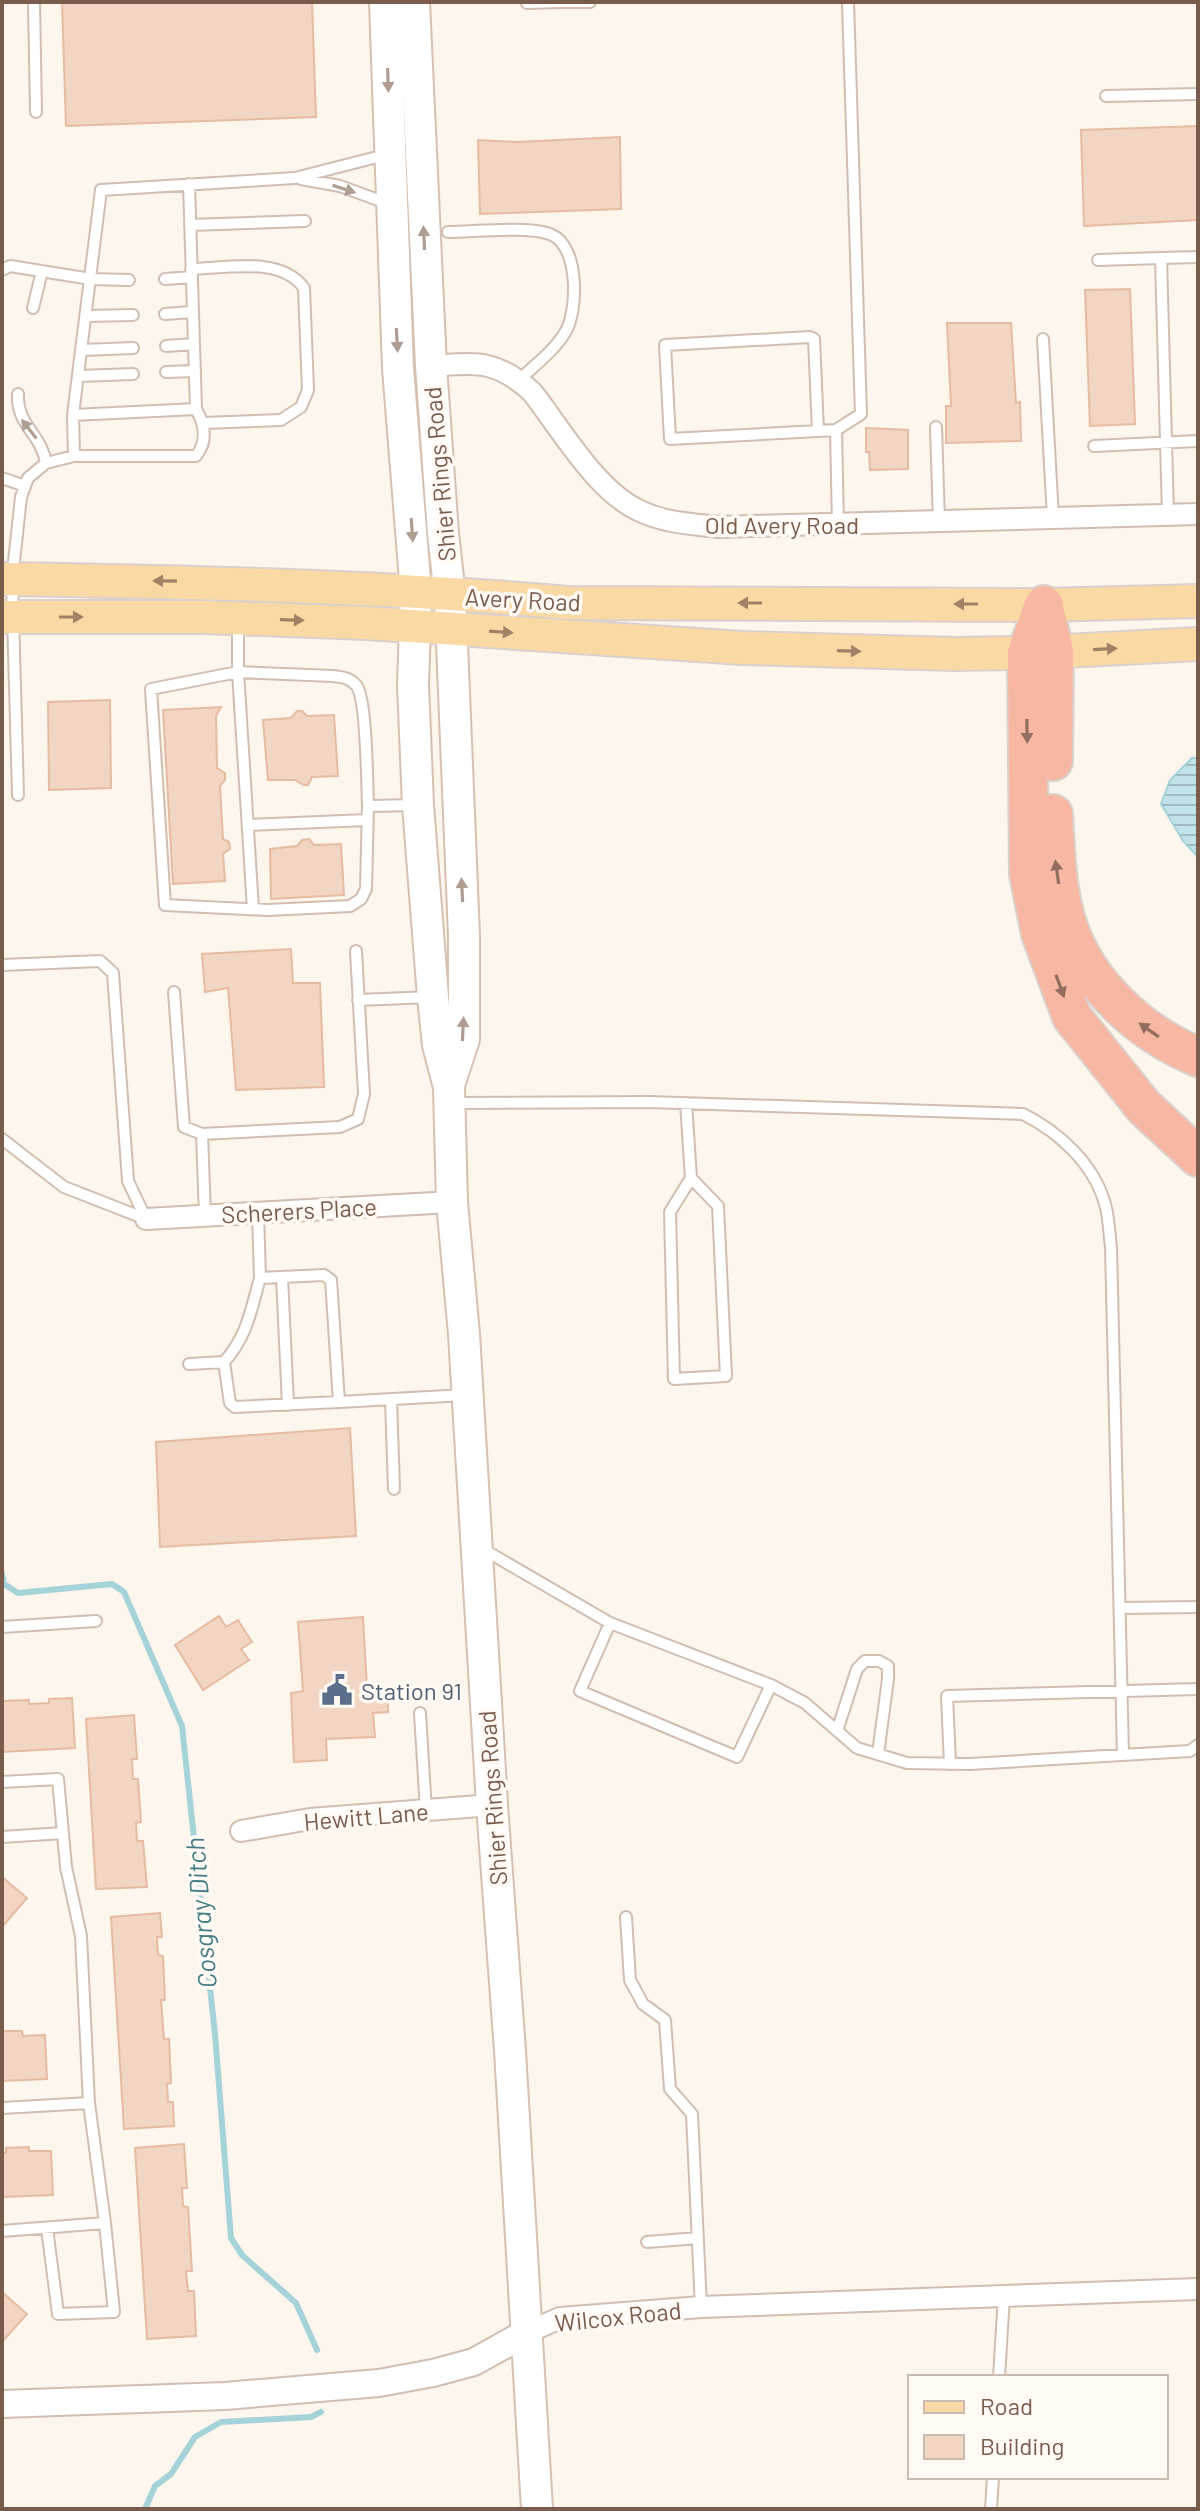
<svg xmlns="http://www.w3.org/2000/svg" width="1200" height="2511" font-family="Barlow,sans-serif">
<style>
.water{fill:url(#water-rules);stroke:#a5d3da;stroke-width:2}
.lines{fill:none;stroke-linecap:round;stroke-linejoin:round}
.stream{stroke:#a5d3da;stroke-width:6}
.building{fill:#f3d5c3;stroke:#e6bba3;stroke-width:2}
.service-casing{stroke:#d1beb0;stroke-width:14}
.minor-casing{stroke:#d1beb0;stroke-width:24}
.tertiary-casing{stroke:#d1beb0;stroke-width:30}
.secondary-casing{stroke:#d6c0b0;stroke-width:34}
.primary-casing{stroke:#dad1cd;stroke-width:36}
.motorway-casing{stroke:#dad1cd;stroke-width:42}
.service{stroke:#fff;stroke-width:10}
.minor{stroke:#fff;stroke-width:20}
.tertiary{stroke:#fff;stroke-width:26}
.secondary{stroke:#fff;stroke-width:30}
.primary{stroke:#fbd9a5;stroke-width:32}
.motorway{stroke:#f7b7a3;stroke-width:38}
.oneway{fill:#af9d94}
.oneway2{fill:#a18267}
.oneway3{fill:#936e5e}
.labels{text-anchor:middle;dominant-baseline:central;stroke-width:7;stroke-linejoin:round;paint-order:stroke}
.street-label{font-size:24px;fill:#7a5c4d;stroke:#fffaf3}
.service-label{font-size:24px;fill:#4e5e75;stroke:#fffaf3;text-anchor:start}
.water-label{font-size:26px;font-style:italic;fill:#437c86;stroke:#fffaf3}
</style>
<defs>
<pattern id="water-rules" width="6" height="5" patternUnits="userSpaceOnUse" patternTransform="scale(2)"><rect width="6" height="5" fill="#bfe3e8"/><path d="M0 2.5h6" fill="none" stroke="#a0bbbe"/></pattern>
</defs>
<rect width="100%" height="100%" fill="#fdf6ec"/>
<!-- water -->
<path class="water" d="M1192,758H1198V857L1183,841L1161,804L1170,780Z"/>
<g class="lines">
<!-- stream -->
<path class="stream" d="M2,1573L4,1584L18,1593L112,1584L124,1592L182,1726L215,2034L231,2238L242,2255L296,2303L317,2350
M145,2509L155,2486L171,2474L195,2437L221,2422L311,2417L321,2412"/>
</g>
<!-- building -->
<path class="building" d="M62,2H312L316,117L66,126Z
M1198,126V220L1084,226L1081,130Z
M620,137L621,209L480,214L478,140L517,142Z
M1130,289L1135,424L1090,426L1085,290Z
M947,323H1011L1016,403L1020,402L1021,441L946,443V406H951Z
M866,428L908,430V469L870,470L869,452H866Z
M110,700L111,788L49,790L48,702Z
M221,707L216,716L217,768L225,773V780L220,786L223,839L229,842L230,849L223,854L225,881L173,884L163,710Z
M297,711H302L307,716L334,715L338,776L312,777L308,785H304L295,780H268L263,720L291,718Z
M309,839L314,845L341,844L344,895L271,899L270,849L297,846L302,840Z
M291,949L293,983H320L324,1087L236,1090L228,988L205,992L202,954Z
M350,1428L356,1536L160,1547L156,1442Z
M219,1616L226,1627L238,1620L252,1642L241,1649L249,1660L203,1690L175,1645Z
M363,1617L367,1689H372L373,1697H388V1712L373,1713L375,1737L326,1739L327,1760L294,1762L291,1693L303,1691L298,1622Z
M72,1698L75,1748L2,1752V1701L29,1700V1704L49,1703V1699Z
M134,1715L137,1759H132L133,1779H138L141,1822L136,1823L137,1841H143L147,1887L96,1889L86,1719Z
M2,1877L27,1898L2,1927Z
M160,1913L162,1937H157L158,1955L163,1956L165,2000H161L164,2039H169L171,2083L167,2084L168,2102H173L174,2126L124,2129L111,1917Z
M2,2031H22L23,2036L45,2035L47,2079L2,2081Z
M184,2144L187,2188H182L183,2206L188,2207L192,2271H186L188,2291H194L196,2336L147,2339L135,2148Z
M29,2147V2151H51L53,2195L2,2197V2153H6V2148Z
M2,2292L27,2314L2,2342Z"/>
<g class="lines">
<defs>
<path id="service" d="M34,2L36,112
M559,2H590
M527,3L559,2
M1106,96L1198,94
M301,179L340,186L389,204
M189,184L196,409L73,415L101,190L295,178L389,154
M190,225L305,221
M448,232C473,232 531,225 552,235C579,247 578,309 566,331C555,350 535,365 519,380
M1098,260L1161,258
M191,269C228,268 281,256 304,288L308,390L301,407L281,420L204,423
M2,270L10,266L91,279L129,280
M165,279L192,277
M33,308L42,271
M165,314L192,312
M86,316L133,315
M1043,339L1053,518
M166,346L194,344
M82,350L133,348
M166,372L195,371
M79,376L133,374
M18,394C16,425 41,433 46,463
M73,415L74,456H196C208,441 205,425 196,409
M936,427L939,522
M818,431L814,339L810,337L665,345L670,439L836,430
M1094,446L1198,441
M2,478L25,486
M1168,515L1161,258L1198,257
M838,525L836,430L861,414L848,2
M238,620V672L333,676C342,677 350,678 356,685C367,697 367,785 368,806L416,805
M18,795L12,580L21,497L28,478L46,463L74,456
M249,825L367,820
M253,909L238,672L151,689L165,905L268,910L350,906L361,899L366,889L368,806
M2,965L100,961L113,973L128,1181L146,1219
M174,992L184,1127L202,1134L340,1127L358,1119L364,1094L356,951
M358,1000L431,997
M451,1103L649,1102L1023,1114C1059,1132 1094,1164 1105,1204C1109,1217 1109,1233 1111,1247L1123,1755
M686,1103L691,1178L670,1212L674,1379L726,1376L718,1206L691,1178
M202,1134L205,1216
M2,1139L64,1187L146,1219
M282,1277L288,1405
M224,1362C247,1337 251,1310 260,1278
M189,1364L224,1362L230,1403L235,1407L339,1402L331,1280L324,1275L260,1278L258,1213
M391,1399L394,1489
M339,1402L465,1395
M481,1548L610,1623L771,1685L805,1703L857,1748L907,1763L970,1764L1190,1751L1198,1745
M1120,1608L1198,1607
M610,1623L580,1691L737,1757L771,1685
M2,1627L96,1621
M420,1713L426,1811
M837,1731L857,1669L865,1661H879L888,1666V1679L878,1754
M950,1764L947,1696L1198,1689
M2,1782L58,1779L66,1867L81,1936L89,2103
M2,1837L63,1833
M626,1917L630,1980L643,2004L665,2020L670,2089L692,2114L701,2307
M2,2108L89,2103L105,2223L2,2231
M47,2228L58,2314L114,2312L105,2223
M647,2242L698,2238
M999,2377L1004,2296
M991,2509L993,2477"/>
<path id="minor" d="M431,366C477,363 496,359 532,392C561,429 597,492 640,511C665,523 692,524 719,527L1198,514
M146,1219L452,1202
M241,1831L310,1819L492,1805
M526,2333L560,2318L701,2307L1198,2289"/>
<path id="tertiary" d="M2,2404L225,2396L379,2383L433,2373L474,2362L526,2333"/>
<path id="secondary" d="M385,2L398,368L416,593L413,685L418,805L433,997L438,1045L449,1087L452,1202L464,1334L492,1805L510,2051L537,2509
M414,2L431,366L443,534L450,595L464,936V1039L449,1085"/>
<path id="primary" d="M2,579C191,582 380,586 568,603L1044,605L1198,601
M2,617H204L366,623L743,648L954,654L1027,653L1198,644"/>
<path id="motorway" d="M1044,605L1027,653L1029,874L1041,934L1072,1017L1144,1107L1198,1157
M1044,608L1054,652L1053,761
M1053,814C1055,851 1056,889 1067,924C1087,985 1140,1033 1198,1057"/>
</defs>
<!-- service casing -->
<use href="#service" class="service-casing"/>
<!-- minor casing -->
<use href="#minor" class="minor-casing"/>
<!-- tertiary casing -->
<use href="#tertiary" class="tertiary-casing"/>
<!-- secondary casing -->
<use href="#secondary" class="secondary-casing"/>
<!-- primary casing -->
<use href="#primary" class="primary-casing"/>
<!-- motorway casing -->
<use href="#motorway" class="motorway-casing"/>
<!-- service -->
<use href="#service" class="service"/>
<!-- minor -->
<use href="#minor" class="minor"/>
<!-- tertiary -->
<use href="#tertiary" class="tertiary"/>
<!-- secondary -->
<use href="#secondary" class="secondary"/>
<!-- primary -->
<use href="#primary" class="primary"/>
<!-- motorway -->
<use href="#motorway" class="motorway"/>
</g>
<!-- one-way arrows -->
<defs><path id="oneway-solid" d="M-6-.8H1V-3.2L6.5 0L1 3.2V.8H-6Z" transform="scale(2)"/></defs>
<g class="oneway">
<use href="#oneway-solid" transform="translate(388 80) rotate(88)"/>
<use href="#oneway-solid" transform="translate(344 189) rotate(18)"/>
<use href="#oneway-solid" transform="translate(424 238) rotate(-93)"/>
<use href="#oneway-solid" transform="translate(397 340) rotate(87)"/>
<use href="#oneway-solid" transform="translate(29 429) rotate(-128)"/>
<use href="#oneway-solid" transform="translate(412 530) rotate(86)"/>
<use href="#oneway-solid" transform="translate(462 890) rotate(-93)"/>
<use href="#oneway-solid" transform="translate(463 1029) rotate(-87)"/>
</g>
<g class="oneway2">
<use href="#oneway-solid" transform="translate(165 581) rotate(-179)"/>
<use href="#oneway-solid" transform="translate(750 603) rotate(-180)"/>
<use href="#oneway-solid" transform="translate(966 604) rotate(-180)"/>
<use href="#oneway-solid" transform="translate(71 617)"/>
<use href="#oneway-solid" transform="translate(292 620) rotate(2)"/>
<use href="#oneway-solid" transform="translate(501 632) rotate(4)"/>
<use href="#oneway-solid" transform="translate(1105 649) rotate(-3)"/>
<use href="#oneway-solid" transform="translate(849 651) rotate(2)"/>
</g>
<g class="oneway3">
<use href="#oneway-solid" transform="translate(1027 731) rotate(89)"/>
<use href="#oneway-solid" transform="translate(1057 872) rotate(-98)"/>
<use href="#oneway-solid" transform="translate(1060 986) rotate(70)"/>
<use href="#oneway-solid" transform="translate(1149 1030) rotate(-145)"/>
</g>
<!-- icons -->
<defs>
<symbol id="civic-bare" viewBox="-9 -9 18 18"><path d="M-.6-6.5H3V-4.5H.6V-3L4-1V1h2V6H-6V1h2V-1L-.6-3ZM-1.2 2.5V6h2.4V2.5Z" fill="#5c6f8a" stroke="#fffaf3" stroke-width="2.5" paint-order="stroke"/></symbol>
</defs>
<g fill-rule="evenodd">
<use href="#civic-bare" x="315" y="1668" width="44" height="44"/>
</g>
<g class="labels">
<!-- street labels -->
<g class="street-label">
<text transform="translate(439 474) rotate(-95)">Shier Rings Road</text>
<text x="782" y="524">Old Avery Road</text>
<text transform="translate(523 599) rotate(3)">Avery Road</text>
<text transform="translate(299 1210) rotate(-3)">Scherers Place</text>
<text transform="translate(492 1798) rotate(-94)">Shier Rings Road</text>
<text transform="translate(366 1816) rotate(-5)">Hewitt Lane</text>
<text transform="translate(618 2316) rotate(-6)">Wilcox Road</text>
</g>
<!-- service labels -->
<g class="service-label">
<text x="361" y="1690">Station 91</text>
</g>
<!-- water labels -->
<g class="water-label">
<text transform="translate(200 1913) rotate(-95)">Cosgray Ditch</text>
</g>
</g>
<!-- border -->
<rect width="1200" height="2511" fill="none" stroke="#7a5c4d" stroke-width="8"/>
<!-- legend -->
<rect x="908" y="2375" width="260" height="104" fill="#fffaf3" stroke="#cabbb1" stroke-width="2"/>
<rect x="924" y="2401" width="40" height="12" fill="#fbd9a5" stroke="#cabbb1" stroke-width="2"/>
<text x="980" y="2415" font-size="24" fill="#7a5c4d">Road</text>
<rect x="924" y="2435" width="40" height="24" fill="#f3d5c3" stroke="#cabbb1" stroke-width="2"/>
<text x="980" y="2455" font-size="24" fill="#7a5c4d">Building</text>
</svg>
